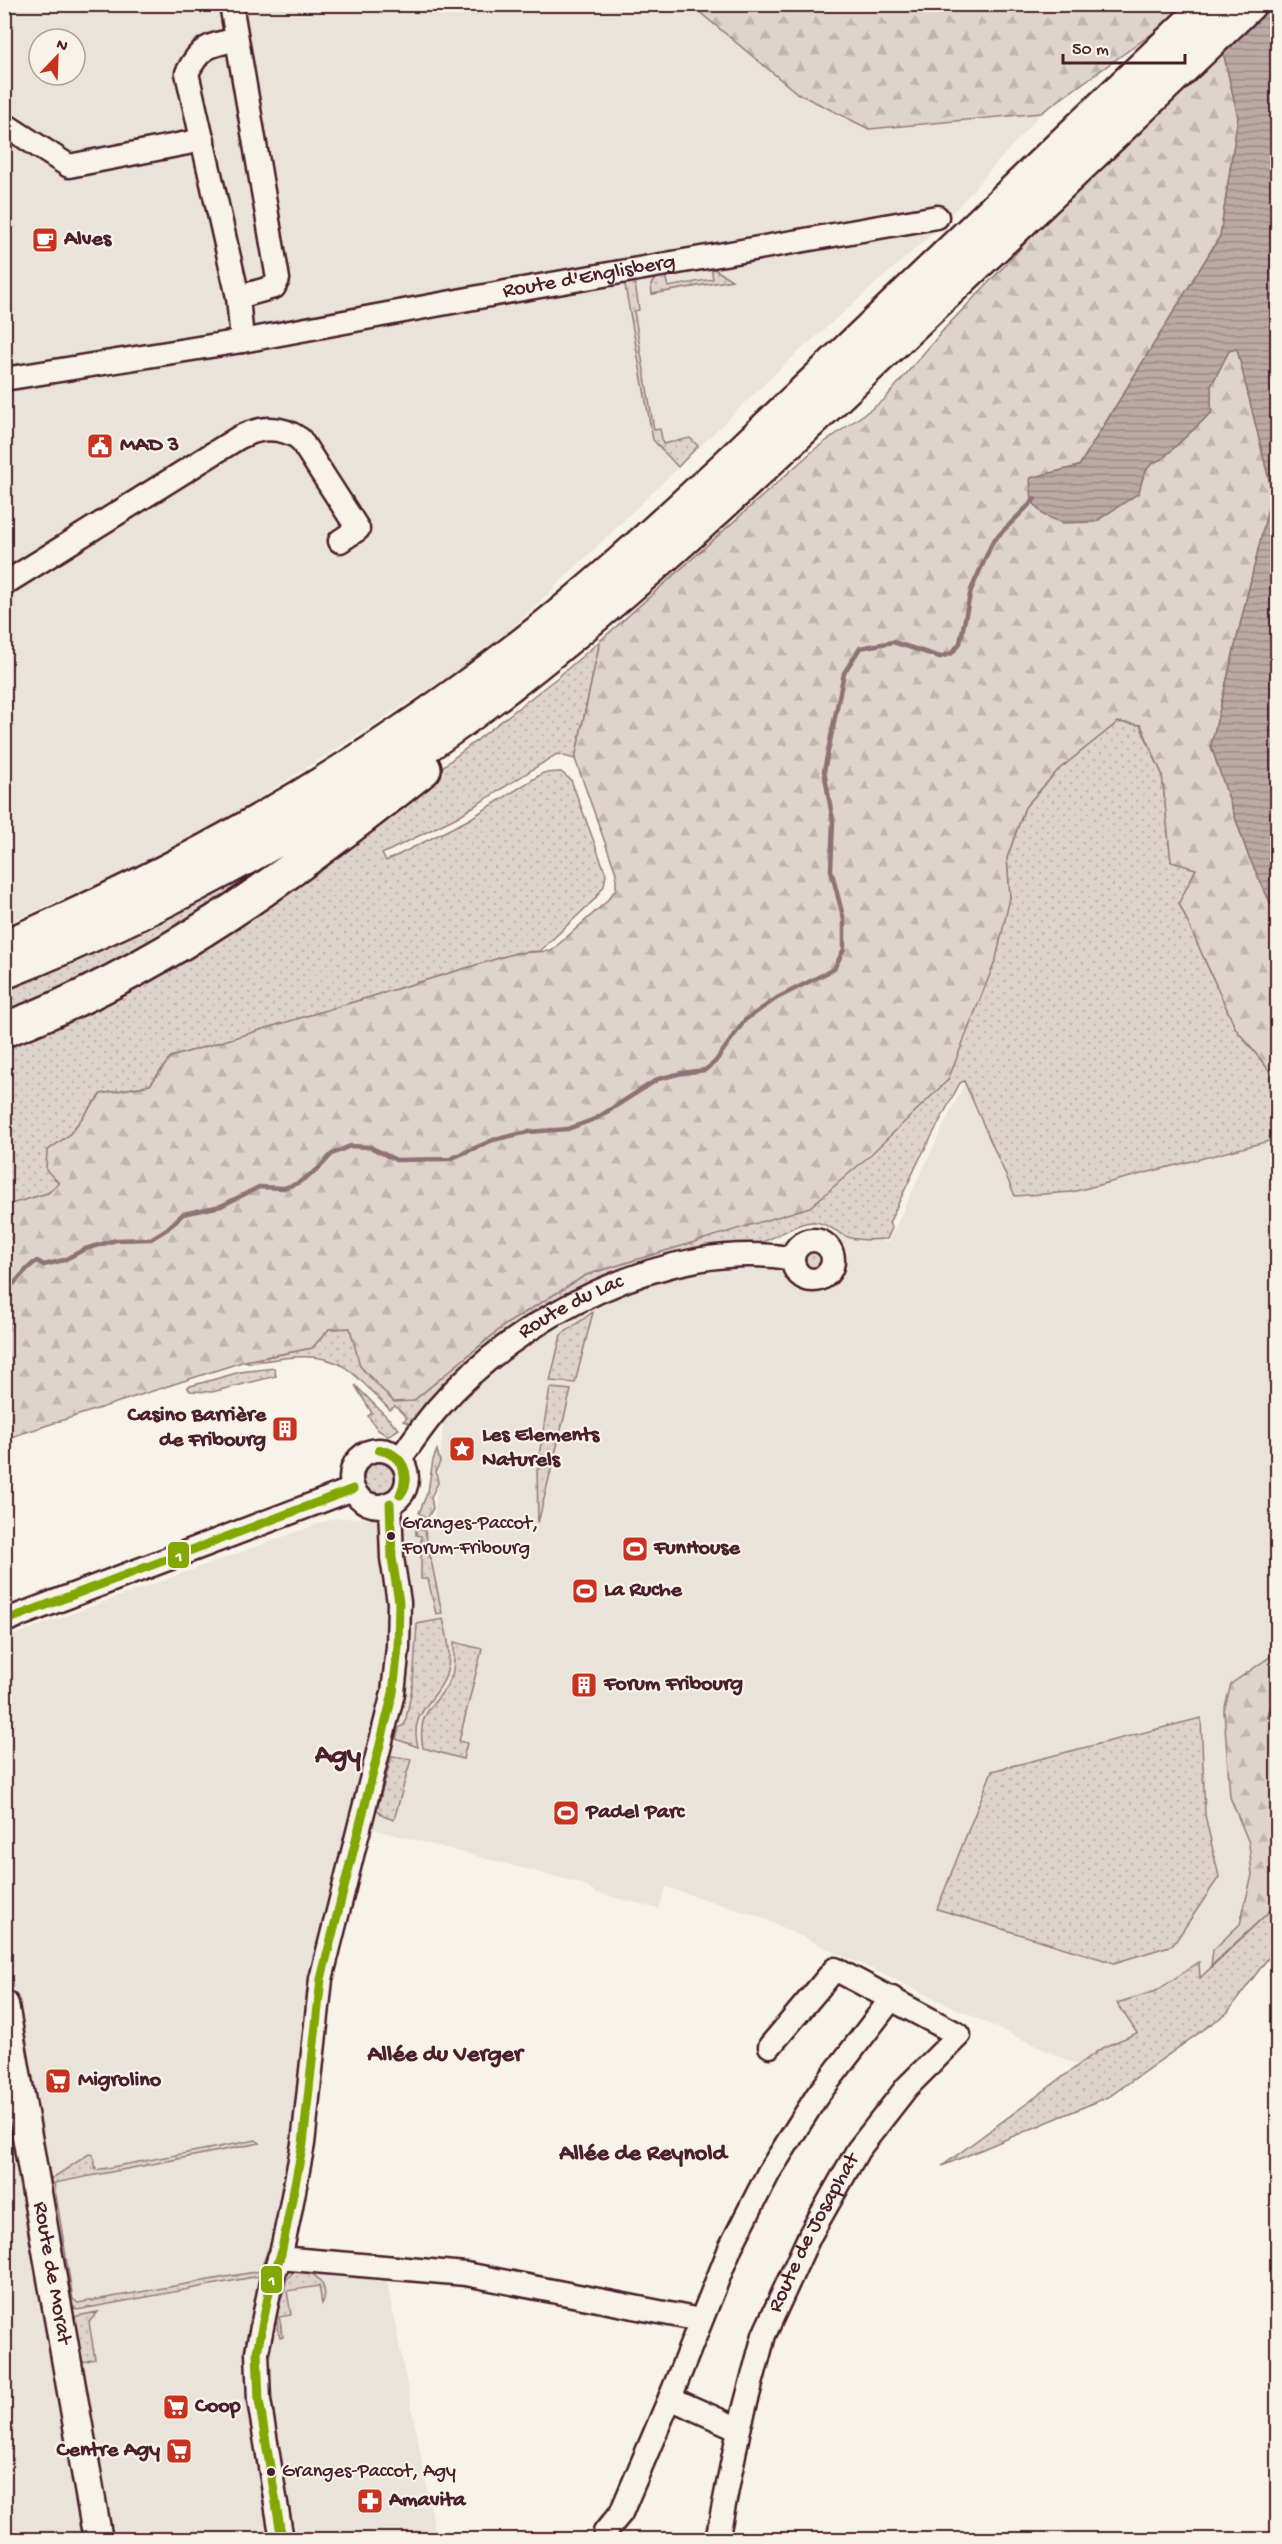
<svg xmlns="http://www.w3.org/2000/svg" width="1282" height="2544" font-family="'Gochi Hand',sans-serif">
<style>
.built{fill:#eae3da;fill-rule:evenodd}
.green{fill:url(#green-dots);stroke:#947a7c;stroke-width:1.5}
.forest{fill:url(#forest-firs);stroke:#947a7c;stroke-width:1.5}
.water{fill:url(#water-rules);stroke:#8e7275;stroke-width:1.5}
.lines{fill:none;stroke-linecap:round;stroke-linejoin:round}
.stream{stroke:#8e7275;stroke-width:4.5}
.minor-casing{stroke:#4a1f2b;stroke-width:27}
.major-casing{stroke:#4a1f2b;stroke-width:33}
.highway-casing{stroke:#4a1f2b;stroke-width:38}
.minor{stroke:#f7f3e8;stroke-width:22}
.major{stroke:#f7f3e8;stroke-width:28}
.highway{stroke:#f7f3e8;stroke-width:33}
.bus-1-casing{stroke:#f7f3e8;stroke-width:14}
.bus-1{stroke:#81a700;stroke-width:9}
.bus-dot{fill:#4a1f2b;stroke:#f7f3e8;stroke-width:2}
.labels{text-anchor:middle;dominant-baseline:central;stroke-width:4.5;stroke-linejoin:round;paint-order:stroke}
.bus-label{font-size:20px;fill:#4a1f2b;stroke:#f7f3e8;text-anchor:start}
.poi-label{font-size:22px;font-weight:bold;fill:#4a1f2b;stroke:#f7f3e8;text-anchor:start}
.street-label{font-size:22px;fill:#4a1f2b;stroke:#f7f3e8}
.neighbourhood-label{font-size:24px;font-weight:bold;fill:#4a1f2b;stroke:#f7f3e8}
.district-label{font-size:28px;font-weight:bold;fill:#4a1f2b;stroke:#f7f3e8}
.line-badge{stroke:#f7f3e8;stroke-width:2}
.badge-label{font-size:16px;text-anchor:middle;font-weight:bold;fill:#fff}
</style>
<defs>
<pattern id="green-dots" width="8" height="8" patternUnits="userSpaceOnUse" patternTransform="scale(1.5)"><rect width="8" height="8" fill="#ded4cc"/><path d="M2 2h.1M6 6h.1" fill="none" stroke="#c0b6af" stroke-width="1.8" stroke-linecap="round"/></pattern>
<pattern id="forest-firs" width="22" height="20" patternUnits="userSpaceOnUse" patternTransform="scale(1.5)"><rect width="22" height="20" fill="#ded4cc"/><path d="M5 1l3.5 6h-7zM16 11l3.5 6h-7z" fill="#c0b6af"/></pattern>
<pattern id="water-rules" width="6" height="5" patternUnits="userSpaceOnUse" patternTransform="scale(1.5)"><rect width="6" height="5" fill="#bcaaa7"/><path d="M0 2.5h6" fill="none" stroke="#9b8a88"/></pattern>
</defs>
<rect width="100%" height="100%" fill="#f7f3e8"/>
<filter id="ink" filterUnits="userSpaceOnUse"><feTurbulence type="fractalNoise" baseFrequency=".0167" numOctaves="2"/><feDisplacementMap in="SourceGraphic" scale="12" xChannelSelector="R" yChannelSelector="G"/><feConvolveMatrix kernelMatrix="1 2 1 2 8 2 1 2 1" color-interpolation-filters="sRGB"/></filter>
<g filter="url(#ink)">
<!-- built -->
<path class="built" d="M5,5H691L797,93L869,129L1041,113L939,228L785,364L490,650L183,847L5,924ZM39,39H75V75H39Z
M965,1081L1277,1134V1896L1260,1936L1096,2074L760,1917L666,1887L659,1909L597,1893L583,1884L361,1826L281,2253L384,2266L437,2539H5L4,1634L8,1637L334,1518H434L444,1416L508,1349L612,1288L703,1262L818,1231L888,1242Z"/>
<!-- green -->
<path class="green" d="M711,267L732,280L652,294L651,285L656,277L665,275L668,287L713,279Z
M630,279L635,283L639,310L634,311L654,430L660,429L663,444L690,438L698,446L678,467L653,440L624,280Z
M600,641L575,759L557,754L457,817L382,854L386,861L468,820L543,773L561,772L571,780L606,874L604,886L594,900L540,951L516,953L171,1057L150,1085L101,1094L69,1135L47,1151L59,1182L48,1193L5,1206L4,1143L11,1133L8,1116L4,1115L5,985L248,874L369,824L558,677Z
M1118,722L1140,725L1162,774L1171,861L1196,869L1179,903L1236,1029L1277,1080V1139L1072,1192L1015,1196L964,1081L960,1083L919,1160L889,1223L892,1228L887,1239C875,1240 863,1241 851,1238C837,1234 829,1223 814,1222C796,1221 773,1242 751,1245C733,1248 714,1245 696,1248C607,1265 523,1313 456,1374C440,1389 426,1408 411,1424L403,1421L407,1418L395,1406L390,1410C376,1396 362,1380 346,1368C319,1349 279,1359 250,1363L245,1361L312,1348L329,1329L350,1328L413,1401L506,1324L586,1275L695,1241L1010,898L1007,858L1025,807L1058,770Z
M801 1261a13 13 0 1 1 26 0a13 13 0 1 1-26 0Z
M593,1312L575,1383L550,1381L561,1335Z
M274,1368L276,1376L212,1392L190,1391L187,1387L240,1372Z
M355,1385L399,1429L388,1436L378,1430L368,1416L372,1413Z
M550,1388L571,1390L555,1454L539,1456Z
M437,1450L440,1462L436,1471L438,1483L431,1497L433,1508L427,1519L419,1513L428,1491L433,1460Z
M364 1478a15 15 0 1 1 30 0a15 15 0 1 1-30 0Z
M552,1466L538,1523L537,1469Z
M416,1528L425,1531L442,1613L436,1614L428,1579H421V1536L416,1535Z
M443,1619C448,1638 452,1656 446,1675C436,1703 408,1711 418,1747L396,1739L399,1728L405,1724L413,1683L417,1624Z
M454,1642L482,1649L459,1741L467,1743L463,1759L423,1748C415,1706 441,1706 452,1675C455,1664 454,1653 454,1642Z
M1201,1718L1205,1815L1219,1877L1173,1945L1114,1963L937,1909L992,1771Z
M392,1756L411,1759L394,1820L383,1816L377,1809Z
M1277,1904V1946L1227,2013L1110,2096L942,2166L1102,2048L1137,2033L1117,2003L1156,1991L1199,1962L1200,1978Z
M256,2140L260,2143L54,2183L73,2299L78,2303L260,2271L276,2229L285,2176L289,2177L285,2208L264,2271L259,2276L77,2310L69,2305L48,2181L89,2154L93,2155L96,2170Z
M303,2271C319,2274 330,2289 322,2304L319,2286L287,2291L291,2315L279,2317L283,2337L280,2338L276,2318L287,2279L293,2272Z
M98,2312L89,2322L95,2359L83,2362L79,2360L74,2319L77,2316Z"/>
<!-- forest -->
<path class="forest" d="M691,5H1192L1041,113L869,129L797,93Z
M1222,47L1238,117L1220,236L1079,466L1030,478L1138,493C1143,476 1144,465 1162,459L1211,413V386L1229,351L1237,348L1272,492L1211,746L1248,855L1277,917V1080L1236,1029L1179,903L1196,869L1171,862L1162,774L1141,725L1118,722L1058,770L1025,807L1007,858L1010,898L996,959L948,1080L867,1158L810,1207L586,1275L506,1324L413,1401L394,1402L360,1366L350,1328L329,1329L312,1348L245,1361L5,1439L4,1206L48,1193L59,1183L46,1170L47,1151L69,1135L101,1094L150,1085L171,1057L516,953L551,951L606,902L616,889V873L575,759L600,641L815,449L884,400L946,327L1010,260L1064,199Z
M1277,1652V1904L1211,1966L1213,1950L1240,1924L1252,1875L1249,1843L1230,1797L1224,1711L1231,1684Z"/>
<!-- water -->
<path class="water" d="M1201,5H1277V917L1248,855L1211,746L1272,492L1237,349L1229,351L1211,386V413L1162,459C1144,465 1143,476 1139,493L1095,522L1063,523L1043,515L1032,501L1030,478L1079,466L1220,236L1238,117L1222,47Z"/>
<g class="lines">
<!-- stream -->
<path class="stream" d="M4,1292C18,1283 23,1269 37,1261L44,1265L64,1260L85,1249L116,1240L151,1239L167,1229L183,1214L221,1206L259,1187L284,1188L298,1183L318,1169L332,1154L350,1146L370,1147L396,1160L450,1159L493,1140L528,1132L568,1129L597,1118L658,1079L682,1073L705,1070L715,1062L745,1020L777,998L834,969L844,949V920L831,870L833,821L824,771L844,673L860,648L893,642L940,657L952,653L960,643L971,590L993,541L1035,499
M1269,1717L1273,1704L1278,1700"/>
<defs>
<g id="minor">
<path d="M231,4L278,279L274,287L238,297"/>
<path d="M236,40C208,45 200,47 187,73L238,297L242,341"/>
<path d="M4,124L69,166L203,140"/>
<path id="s1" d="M4,379L242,341L506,292L937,217"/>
<path d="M4,584L238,438C259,427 280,425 300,439L358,529L340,541"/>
<circle cx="813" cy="1260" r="20"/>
<circle cx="379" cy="1478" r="28"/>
<path id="s2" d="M400,1459C412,1442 424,1424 438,1408C515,1318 672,1236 793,1259"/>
<path d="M4,1621L353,1489"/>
<path d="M279,2258L466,2274L700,2320"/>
<path d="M670,2398L739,2429"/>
<path d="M605,2532L621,2513L670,2398L731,2246L769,2172L817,2096L892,1998"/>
<path d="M282,2540L259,2400L257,2352L271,2282L281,2254L289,2217L303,2144L321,1979L393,1693L398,1647L399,1602L392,1558L390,1503"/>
<path id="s3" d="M717,2540L739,2429L764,2335L810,2235L858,2150L907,2087L959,2035L835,1969L770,2046"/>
</g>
<g id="major">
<path id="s4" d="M4,2005L98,2540"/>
</g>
<path id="highway" d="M4,947C196,866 375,762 538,633C603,581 664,524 725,468L1210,4
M4,972C184,900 356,803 509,685C646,579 771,459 896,340C1014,228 1131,117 1249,4
M4,1030C160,972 295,871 424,769"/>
</defs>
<!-- minor casing -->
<use href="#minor" class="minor-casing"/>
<!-- major casing -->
<use href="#major" class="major-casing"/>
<!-- highway casing -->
<use href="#highway" class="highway-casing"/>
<!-- minor -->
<use href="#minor" class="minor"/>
<!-- major -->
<use href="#major" class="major"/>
<!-- highway -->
<use href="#highway" class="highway"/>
<defs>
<path id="bus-1" d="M379,1450C402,1454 410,1474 400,1495
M379,1450C401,1451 415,1477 400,1495
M4,1621L353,1489
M282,2540L259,2400L257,2352L271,2282L281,2254L303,2144L321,1979L393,1693L398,1647L399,1602L392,1558L390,1503"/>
</defs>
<!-- bus-1 casing -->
<use href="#bus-1" class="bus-1-casing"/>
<!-- bus-1 -->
<use href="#bus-1" class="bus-1"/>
</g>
</g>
<!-- icons -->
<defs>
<symbol id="cafe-square" viewBox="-11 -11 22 22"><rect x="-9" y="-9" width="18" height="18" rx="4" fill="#c8321e" stroke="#f7f3e8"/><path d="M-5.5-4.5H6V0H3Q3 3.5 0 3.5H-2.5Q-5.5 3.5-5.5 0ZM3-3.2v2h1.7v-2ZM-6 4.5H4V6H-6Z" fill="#fff"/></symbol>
<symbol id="civic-square" viewBox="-11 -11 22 22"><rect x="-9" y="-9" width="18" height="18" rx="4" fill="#c8321e" stroke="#f7f3e8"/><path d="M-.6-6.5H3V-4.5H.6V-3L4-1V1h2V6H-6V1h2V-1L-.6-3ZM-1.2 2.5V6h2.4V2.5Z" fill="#fff"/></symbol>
<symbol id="building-square" viewBox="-11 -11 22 22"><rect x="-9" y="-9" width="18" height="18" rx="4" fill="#c8321e" stroke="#f7f3e8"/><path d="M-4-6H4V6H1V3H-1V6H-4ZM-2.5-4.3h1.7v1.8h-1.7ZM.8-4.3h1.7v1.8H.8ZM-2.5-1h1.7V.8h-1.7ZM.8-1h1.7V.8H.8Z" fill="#fff"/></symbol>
<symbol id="sight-square" viewBox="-11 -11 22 22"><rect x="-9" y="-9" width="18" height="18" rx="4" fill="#c8321e" stroke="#f7f3e8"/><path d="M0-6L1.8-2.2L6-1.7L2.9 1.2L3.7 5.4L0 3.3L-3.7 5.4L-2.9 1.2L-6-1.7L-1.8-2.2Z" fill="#fff"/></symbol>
<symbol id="stadium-square" viewBox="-11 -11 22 22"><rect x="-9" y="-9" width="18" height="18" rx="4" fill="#c8321e" stroke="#f7f3e8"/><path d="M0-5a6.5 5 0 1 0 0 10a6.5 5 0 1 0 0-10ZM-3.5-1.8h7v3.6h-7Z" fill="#fff"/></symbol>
<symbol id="supermarket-square" viewBox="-11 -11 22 22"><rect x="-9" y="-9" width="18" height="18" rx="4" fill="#c8321e" stroke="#f7f3e8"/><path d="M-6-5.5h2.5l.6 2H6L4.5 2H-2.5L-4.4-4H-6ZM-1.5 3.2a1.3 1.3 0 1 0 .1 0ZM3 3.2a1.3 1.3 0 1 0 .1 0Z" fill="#fff"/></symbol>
<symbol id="pharmacy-square" viewBox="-11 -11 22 22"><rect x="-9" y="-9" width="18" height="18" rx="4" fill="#c8321e" stroke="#f7f3e8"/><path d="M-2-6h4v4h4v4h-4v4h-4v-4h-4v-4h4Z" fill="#fff"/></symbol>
</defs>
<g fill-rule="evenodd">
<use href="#cafe-square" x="30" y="225" width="30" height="30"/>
<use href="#civic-square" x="85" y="431" width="30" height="30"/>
<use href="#building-square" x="270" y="1414" width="30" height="30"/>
<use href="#sight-square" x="447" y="1434" width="30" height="30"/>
<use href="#stadium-square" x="620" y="1534" width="30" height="30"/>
<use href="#stadium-square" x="570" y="1576" width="30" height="30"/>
<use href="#building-square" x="569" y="1670" width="30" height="30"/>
<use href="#stadium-square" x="551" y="1798" width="30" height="30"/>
<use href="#supermarket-square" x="43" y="2066" width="30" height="30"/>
<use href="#supermarket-square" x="161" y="2392" width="30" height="30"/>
<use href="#supermarket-square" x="164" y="2436" width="30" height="30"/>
<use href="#pharmacy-square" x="355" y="2486" width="30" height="30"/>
</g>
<!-- markers -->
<g class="bus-dot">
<circle cx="391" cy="1536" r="5"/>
<circle cx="271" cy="2472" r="5"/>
</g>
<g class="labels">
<!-- bus labels -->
<g class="bus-label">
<text x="402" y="1524">Granges-Paccot,<tspan x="402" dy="25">Forum-Fribourg</tspan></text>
<text x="282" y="2472">Granges-Paccot, Agy</text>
</g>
<!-- poi labels -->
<g class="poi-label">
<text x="64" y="240">Alves</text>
<text x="120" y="446">MAD 3</text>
<text x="266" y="1416" text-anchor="end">Casino Barrière<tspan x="266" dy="25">de Fribourg</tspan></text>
<text x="482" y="1436">Les Elements<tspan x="482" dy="25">Naturels</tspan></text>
<text x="654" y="1549">FunHouse</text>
<text x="604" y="1591">La Ruche</text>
<text x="604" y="1685">Forum Fribourg</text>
<text x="586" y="1813">Padel Parc</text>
<text x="78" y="2081">Migrolino</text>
<text x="195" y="2407">Coop</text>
<text x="160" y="2451" text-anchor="end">Centre Agy</text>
<text x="389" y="2501">Amavita</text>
</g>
<!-- street labels -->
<g class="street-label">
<text stroke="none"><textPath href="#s1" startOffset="594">Route d'Englisberg</textPath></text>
<text stroke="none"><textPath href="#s2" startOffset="232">Route du Lac</textPath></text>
<text stroke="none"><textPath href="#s3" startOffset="324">Route de Josaphat</textPath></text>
<text stroke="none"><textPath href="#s4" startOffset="272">Route de Morat</textPath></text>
</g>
<!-- neighbourhood labels -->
<g class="neighbourhood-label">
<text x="445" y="2055">Allée du Verger</text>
<text x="643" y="2154">Allée de Reynold</text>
</g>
<!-- district labels -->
<g class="district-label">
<text x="338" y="1756">Agy</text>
</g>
</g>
<g class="line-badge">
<rect x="167" y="1541" width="23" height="28" rx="6" fill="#81a700"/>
<rect x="260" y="2265" width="23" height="29" rx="6" fill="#81a700"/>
</g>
<g class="badge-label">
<text x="179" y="1561">1</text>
<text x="272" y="2285">1</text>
</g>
<!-- margin -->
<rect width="1282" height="2544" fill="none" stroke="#f7f3e8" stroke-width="24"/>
<rect x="12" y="12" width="1258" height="2520" fill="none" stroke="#4a1f2b" stroke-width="2" filter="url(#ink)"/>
<!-- north arrow -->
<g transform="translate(57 57) rotate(23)"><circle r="28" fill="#f7f3e8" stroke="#b29e9c" stroke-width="1.5"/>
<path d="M0-4.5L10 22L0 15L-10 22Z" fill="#c8321e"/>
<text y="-9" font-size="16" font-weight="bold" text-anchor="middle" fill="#4a1f2b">N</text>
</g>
<!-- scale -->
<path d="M1063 54v9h122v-9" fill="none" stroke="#4a1f2b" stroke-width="3"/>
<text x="1072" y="54" font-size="18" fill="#4a1f2b" stroke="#f7f3e8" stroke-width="4.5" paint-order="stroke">50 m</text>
</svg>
